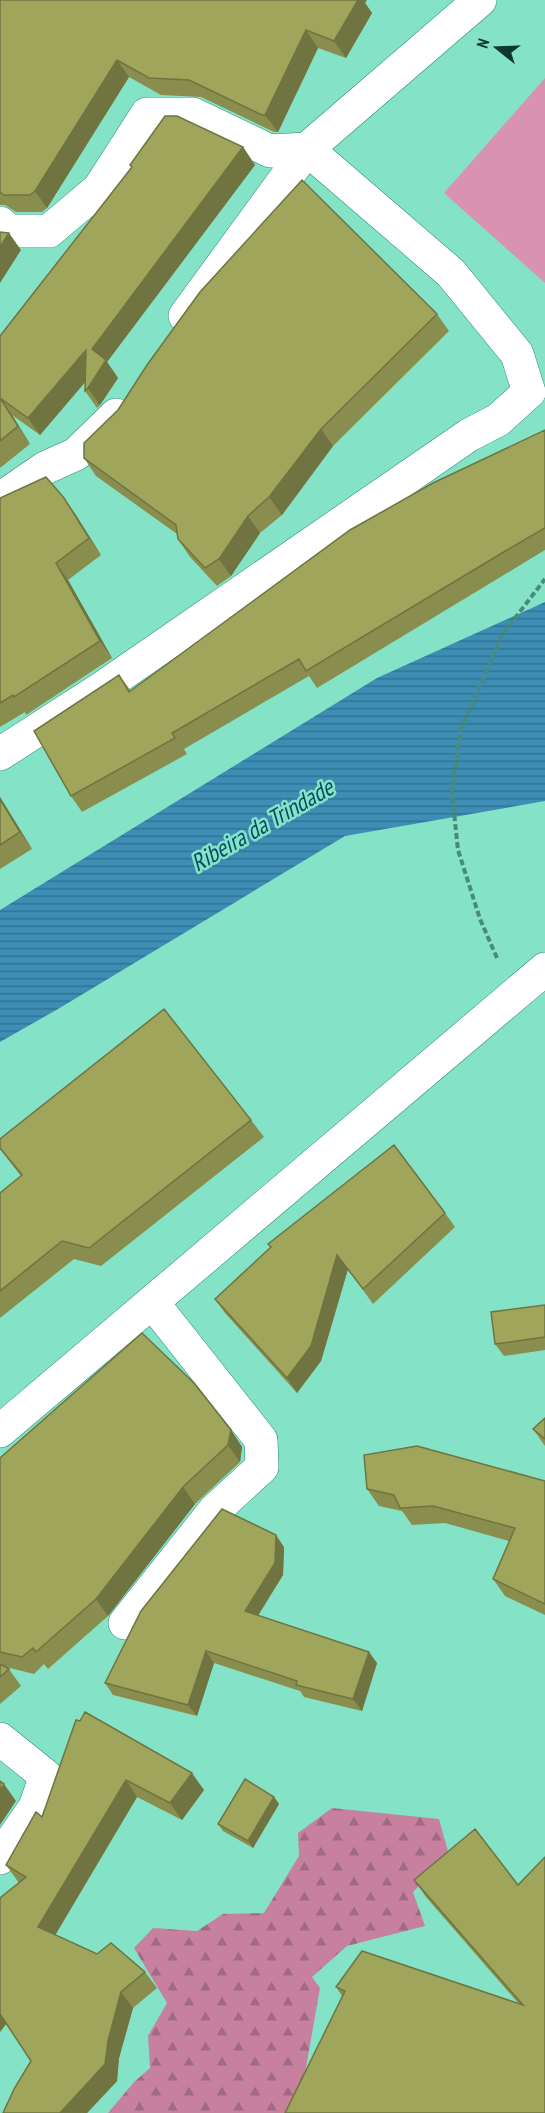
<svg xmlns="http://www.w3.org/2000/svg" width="545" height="2113" font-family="'PT Sans Narrow',sans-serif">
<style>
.forest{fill:url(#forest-firs)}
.pitch{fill:#d992b0}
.water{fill:url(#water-rules)}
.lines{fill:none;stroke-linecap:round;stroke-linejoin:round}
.minor-casing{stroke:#258b72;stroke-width:34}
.path{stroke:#478b78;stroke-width:4;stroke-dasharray:6 3;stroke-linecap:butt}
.minor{stroke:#fff;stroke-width:33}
.wall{fill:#898e4e}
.shaded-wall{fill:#6f7440}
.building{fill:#9fa55b;stroke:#6f7440;stroke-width:1.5}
.labels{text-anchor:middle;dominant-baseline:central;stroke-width:5;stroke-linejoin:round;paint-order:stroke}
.water-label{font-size:24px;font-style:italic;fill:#084b67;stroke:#84e3c7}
</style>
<defs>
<pattern id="forest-firs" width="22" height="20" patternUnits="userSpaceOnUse" patternTransform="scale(1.5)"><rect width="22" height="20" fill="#c8809f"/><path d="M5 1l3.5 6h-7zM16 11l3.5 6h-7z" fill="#a16a82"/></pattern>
<pattern id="water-rules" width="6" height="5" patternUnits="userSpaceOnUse" patternTransform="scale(1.5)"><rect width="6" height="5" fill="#3d8db4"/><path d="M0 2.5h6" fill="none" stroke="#327493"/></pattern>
</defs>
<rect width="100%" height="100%" fill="#84e3c7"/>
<!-- forest -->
<path class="forest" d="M332,1808L439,1819L449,1855L413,1892L425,1926L347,1946L312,1977L320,1988L298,2113H108L134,2082L150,2068L148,2036L167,2003L134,1948L153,1928L197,1931L223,1914L264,1913L299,1856L298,1833Z"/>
<!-- pitch -->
<path class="pitch" d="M545,78V283L444,193Z"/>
<!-- water -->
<path class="water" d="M545,602V801L345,836L58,1009L0,1042V910L377,678Z"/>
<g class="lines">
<defs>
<path id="minor" d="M0,223L8,231H49L99,189L147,114H193L270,151L307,149L451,273L517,354L529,392L498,420L469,435L102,688L0,754
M185,316L307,149L480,0
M0,499L45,468L76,454L116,415
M0,1431L545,969
M125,1623L214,1511L262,1467L261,1440L152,1302
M0,1739L46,1776L35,1807L0,1858"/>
</defs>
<!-- minor casing -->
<use href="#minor" class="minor-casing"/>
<!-- path -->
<path class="path" d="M497,958L480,919L458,850L452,794L460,732L502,635L545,579"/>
<!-- minor -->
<use href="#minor" class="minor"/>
</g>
<!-- wall -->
<path class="wall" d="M0,0L365,3L372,13L346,58L318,48L278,132H274L201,97L161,95L129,77L47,208L42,212H16L5,205H0Z
M243,147L255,165L107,362L118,378L100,405L97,408L85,391V382L40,435L12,415L30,444L0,468V336Z
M437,314L449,331L333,446L282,515L260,533L231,576L217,586L190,557L178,539L177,534L96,476L84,458Z
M545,430V550L317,688L309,676L184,749L187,754L82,812L71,796L119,675L131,691Z
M0,498H64L101,555L68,580L112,658L26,715L25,712L0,727Z
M0,797L32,849L0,869Z
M251,1120L264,1137L101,1266L74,1259L0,1318V1193L21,1176L0,1149V1139Z
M445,1213L455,1227L373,1304L348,1269L321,1361L297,1393L225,1313L215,1299Z
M545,1305V1350L504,1356L495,1344Z
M545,1418V1446L533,1429Z
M231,1430L242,1447L240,1462L195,1504L108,1616L48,1669L44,1664L34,1674L6,1667L9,1669L21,1686L0,1704V1458Z
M545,1481V1615L505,1596L493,1579L509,1541L445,1523L412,1525L402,1511L379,1506L367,1489Z
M284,1547L283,1575L258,1616L377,1663L362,1711L304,1697L300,1691L214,1663L197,1716L113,1695L105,1683Z
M76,1720L204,1790L182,1820L137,1797L55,1935L97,1954L145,1972L157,1988L133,2008L119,2058L117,2081L87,2113H3L31,2061L6,2023L0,2032V1898L19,1883L6,1865L42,1817Z
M274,1797L279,1804L253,1848L223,1831L218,1824Z
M414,1880L518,1885L545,2113L342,1996L336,1987L519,2004L426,1897Z"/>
<!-- shaded-wall -->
<path class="shaded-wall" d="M354,0H367L365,3L372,13L346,58L334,41Z
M306,30L318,48L278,132L265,115Z
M117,60L129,77L47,208L35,191Z
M243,147L255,165L107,362L118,378L100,405L88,388L92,349Z
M9,233L21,250L0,283V247Z
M86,350L98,367L40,435L28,418Z
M0,398L12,415L30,444L18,426Z
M321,429L333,446L282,515L269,497Z
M64,498L76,515L101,555L89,538Z
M248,516L260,533L231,576L219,559Z
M56,563L68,580L112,658L100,641Z
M0,797L32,849L20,832L0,799Z
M337,1255L348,1269L321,1361L297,1393L287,1378Z
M231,1430L242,1447L240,1462L228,1445Z
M183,1487L195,1504L108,1616L96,1599Z
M276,1535L284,1547L283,1575L253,1623L245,1611Z
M206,1651L214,1663L197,1716L188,1705Z
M369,1652L377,1663L362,1711L353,1699Z
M192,1773L204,1790L182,1820L170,1803Z
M126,1780L137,1797L50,1944L38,1927Z
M4,1784L16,1801L0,1825V1791Z
M274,1797L279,1804L253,1848L248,1841Z
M121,1992L133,2008L119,2058L117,2081L87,2113H60L108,2041Z
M0,2013L7,2023L0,2032Z"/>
<!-- building -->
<path class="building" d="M0,0H358L334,41L306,30L265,115H262L189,80L149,78L117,60L35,191L30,195H4L0,192Z
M165,116H177L243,147L92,349L106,360L88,388L85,391L86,350L28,418L0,398V336L132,167L130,165Z
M302,180L437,314L321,429L269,497L248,516L219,559L205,568L178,539L176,525L84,458V443L118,410L147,365L200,292Z
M0,232L9,233L0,247Z
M0,398L18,426L0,441Z
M545,430V528L507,550L306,671L299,659L172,733L175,738L71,796L34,731L119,675L129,692L350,530L433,483Z
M46,477L64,498L89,538L56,563L100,641L14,697L13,695L0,703V498Z
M0,799L20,832L0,845Z
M164,1009L251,1120L89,1248L62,1241L0,1291V1193L22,1175L0,1148V1139Z
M394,1145L445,1213L363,1289L337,1255L311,1346L287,1378L215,1299L271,1247L268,1244Z
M545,1305V1337L495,1344L491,1312Z
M142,1333L194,1383L231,1430L228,1445L183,1487L96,1599L36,1652L33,1648L22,1657L0,1652V1458Z
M545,1418V1439L533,1429Z
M417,1446L545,1481V1604L493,1579L515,1528L433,1506L400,1508L394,1495L367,1489L364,1455Z
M222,1509L276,1535L275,1563L245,1611L369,1652L353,1699L296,1685L297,1681L206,1651L188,1705L105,1683L141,1611Z
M0,1664L9,1669L0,1677Z
M85,1712L192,1773L170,1803L126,1780L38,1927L97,1954L111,1943L145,1972L121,1992L108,2041L105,2064L60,2113H3L14,2089L31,2061L0,2014V1898L26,1877L6,1865L36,1812L42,1817L76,1720L80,1721Z
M245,1779L274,1797L248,1841L218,1824Z
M0,1781L4,1784L0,1791Z
M475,1829L518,1885L545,1857V2113H285L345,1991L336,1987L362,1951L523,2005L414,1880Z"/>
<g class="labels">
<!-- water labels -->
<g class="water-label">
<text transform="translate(262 825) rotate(-30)">Ribeira da Trindade</text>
</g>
</g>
<!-- north arrow -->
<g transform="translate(497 48) rotate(288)" stroke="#84e3c7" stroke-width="4.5" paint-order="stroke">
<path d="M0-4.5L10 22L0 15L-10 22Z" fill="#0f392e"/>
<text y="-9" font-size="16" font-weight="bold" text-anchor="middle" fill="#0f392e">N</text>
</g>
</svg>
